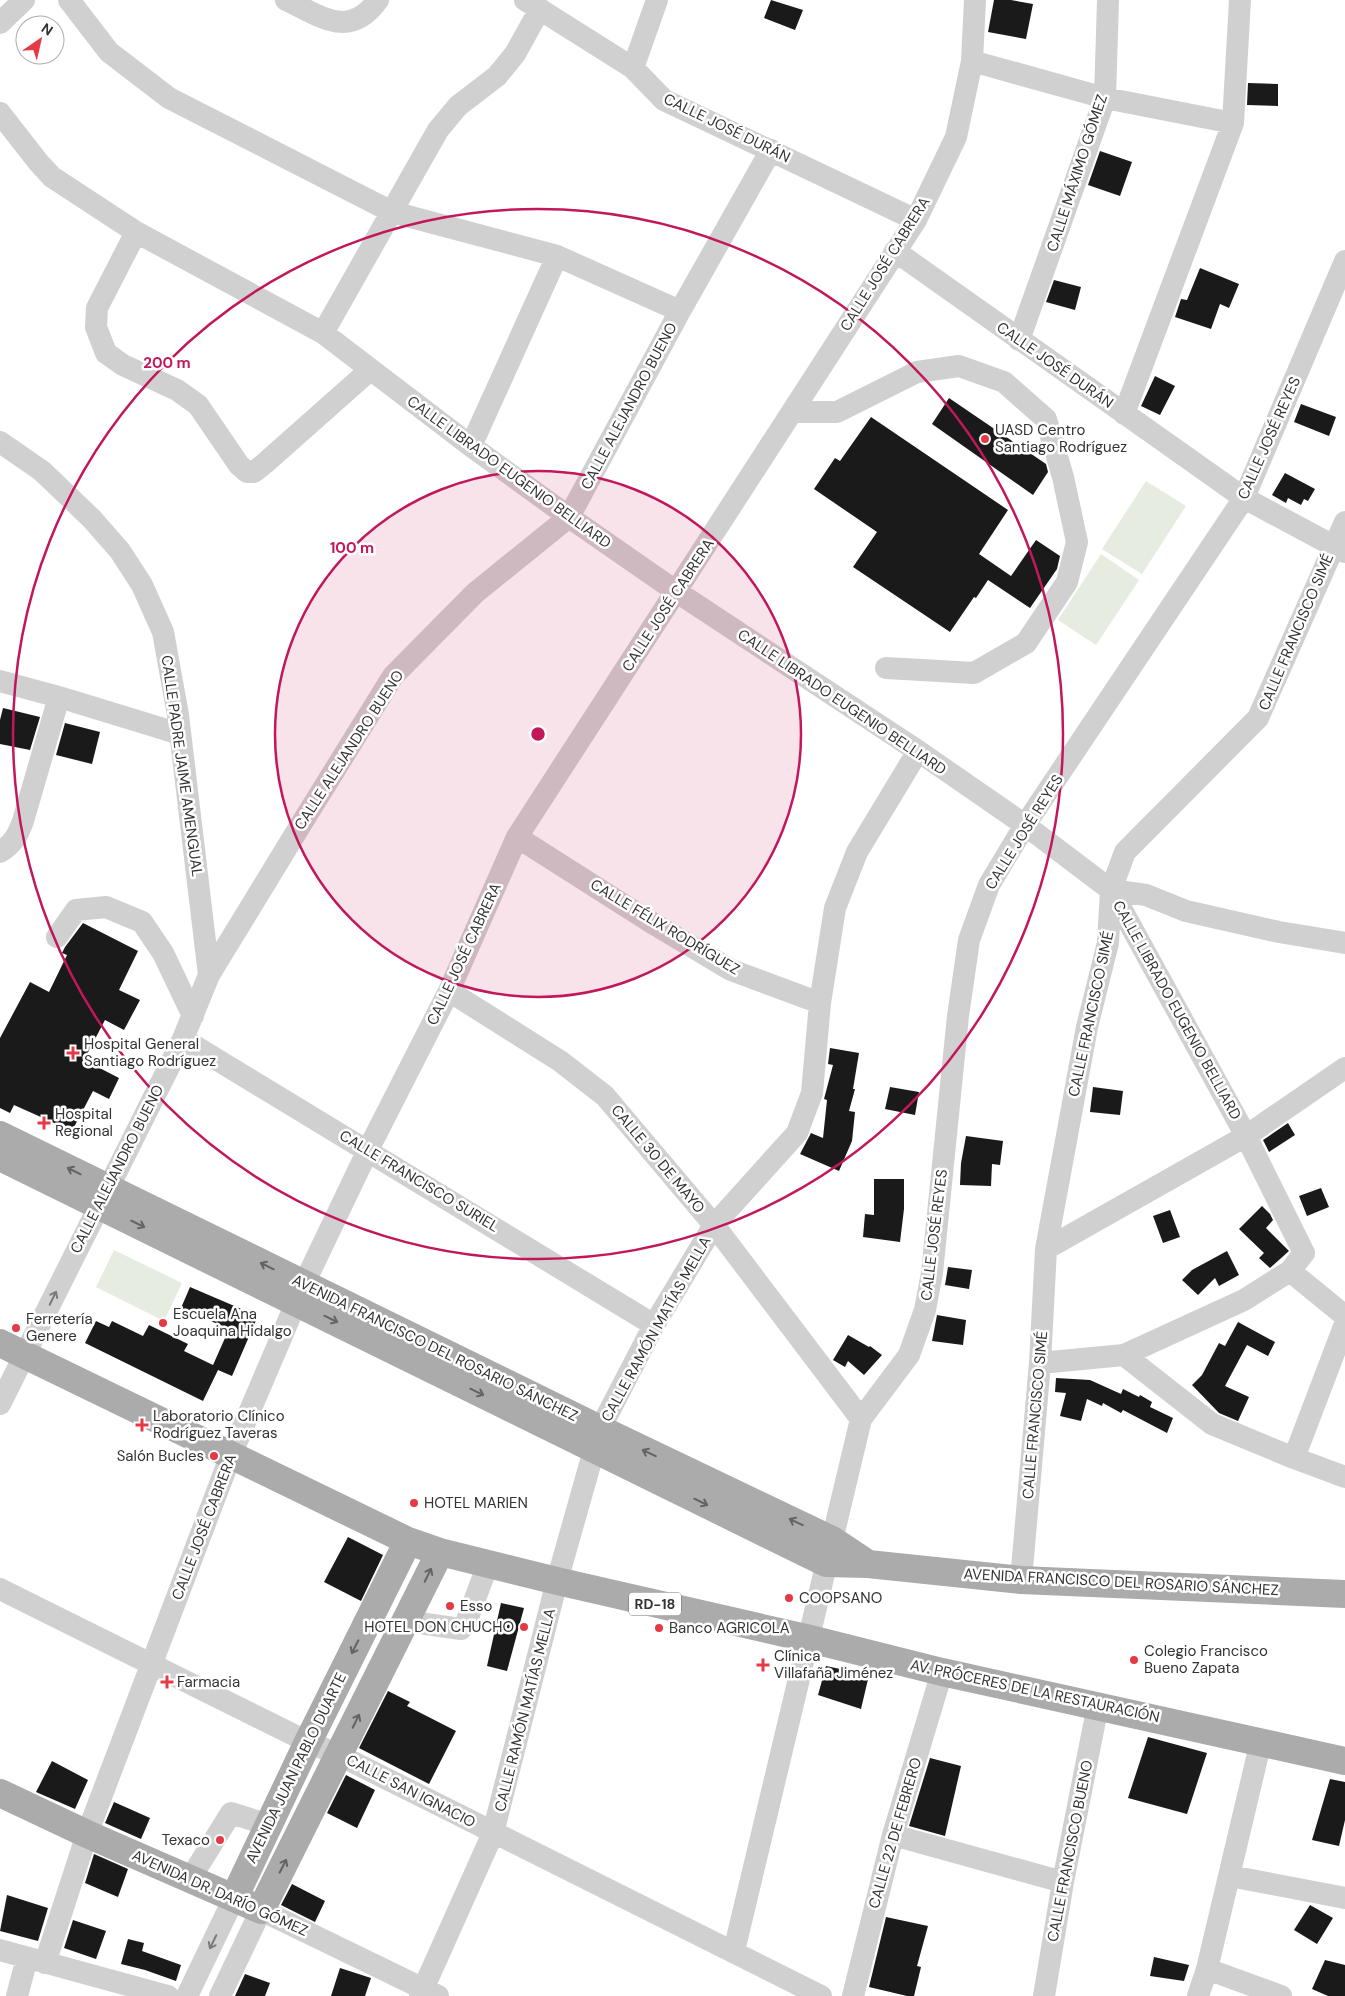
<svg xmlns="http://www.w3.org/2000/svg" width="1345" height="1996" font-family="'DM Sans',sans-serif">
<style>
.green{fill:#e6ecdf}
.building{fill:#1a1a1a}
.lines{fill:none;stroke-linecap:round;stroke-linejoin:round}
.minor{stroke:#d0d0d0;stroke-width:22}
.major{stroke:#ababab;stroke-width:28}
.oneway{stroke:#636363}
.oneway2{stroke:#7a7a7a}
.ring{fill:none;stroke:#c2185b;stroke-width:2.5}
.poi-dot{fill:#e63946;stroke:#fff;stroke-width:2}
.labels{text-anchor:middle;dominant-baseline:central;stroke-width:5;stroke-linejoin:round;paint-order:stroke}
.shield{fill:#fff;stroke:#707070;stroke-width:1}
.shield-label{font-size:14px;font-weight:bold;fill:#333}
.street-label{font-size:15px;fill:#333;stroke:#fff}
.poi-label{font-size:15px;fill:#333;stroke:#fff;text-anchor:start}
.centre{fill:#c2185b;stroke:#fff;stroke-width:2.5}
.ring-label{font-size:15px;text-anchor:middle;font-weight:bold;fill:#c2185b;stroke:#fff;stroke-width:5;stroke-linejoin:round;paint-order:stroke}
</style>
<rect width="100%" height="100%" fill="#fff"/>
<!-- green -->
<path class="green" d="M1146,481L1186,506L1142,574L1102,549Z
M1101,554L1139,580L1096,645L1058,620Z
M114,1250L182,1283L164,1321L96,1287Z"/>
<!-- building -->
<path class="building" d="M771,0L803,10L795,30L764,18Z
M994,0H1011L1033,4L1026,39L988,32Z
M1248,83L1278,84V106L1247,105Z
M1100,151L1132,162L1120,196L1088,185Z
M1200,268L1239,284L1229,308L1220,304L1211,329L1175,317L1181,299L1187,300Z
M1054,280L1081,287L1075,310L1046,302Z
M1155,376L1175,386L1160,415L1141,406Z
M949,398L1046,464L1048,472L1033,495L932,424Z
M1301,404L1336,417L1329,436L1294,422Z
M871,417L1008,510L979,554L1011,576L1036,540L1060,556L1057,569L1030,608L988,580L976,598L974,597L950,632L853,567L877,532L814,489L835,458L840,461Z
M1285,473L1315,489L1308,501L1304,499L1301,505L1288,498L1286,503L1272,495Z
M3,708L40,717L30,750L0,744V720Z
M65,723L100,732L92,764L56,755Z
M83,923L138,951L119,990L140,1000L124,1030L105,1020L84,1060L119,1078L109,1099L93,1091L72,1131L14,1105L10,1113L0,1108V1038L30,982L49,992L67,955L62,953L65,947Z
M830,1048L859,1053L853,1089H855L849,1111L855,1112L852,1141L839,1171L800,1154L811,1133L823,1138L827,1100L824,1099L833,1065L828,1064Z
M890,1087L919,1092L915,1115L885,1109Z
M1093,1087L1123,1091L1120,1115L1090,1112Z
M1288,1123L1295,1135L1269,1152L1263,1140Z
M966,1136L1003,1141L1000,1165L992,1164L991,1186L960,1185L961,1163Z
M874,1179H904V1209L900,1242L863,1237L865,1214L874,1215Z
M1321,1188L1329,1207L1307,1216L1299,1196Z
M1262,1206L1270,1214L1273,1220L1266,1228L1289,1251L1270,1268L1259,1258L1264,1253L1239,1229Z
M1170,1210L1180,1237L1163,1243L1153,1216Z
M1227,1251L1239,1275L1219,1286L1215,1278L1198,1295L1182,1280L1192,1270Z
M948,1267L972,1270L969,1289L945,1285Z
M190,1287L258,1316L232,1376L218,1370L203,1401L85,1343L96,1321L109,1327L112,1321L143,1336L149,1325L188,1344L184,1351L213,1365L229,1329L181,1308Z
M937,1315L966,1320L963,1345L932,1341Z
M1238,1322L1275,1342L1268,1356L1247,1345L1225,1386L1249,1397L1238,1421L1219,1413L1192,1385L1202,1375L1219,1343L1225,1346Z
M848,1335L869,1347L870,1346L882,1355L864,1375L848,1361L845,1367L833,1360Z
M1056,1378L1090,1380L1121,1394L1123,1389L1139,1397L1140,1395L1152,1402L1150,1407L1173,1418L1167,1433L1123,1410L1121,1413L1103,1403L1102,1406L1087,1399L1081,1421L1060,1416L1066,1393L1055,1392Z
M348,1537L383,1555L361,1601L324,1582Z
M501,1603L524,1608L507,1671L487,1666Z
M826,1666L869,1675L861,1709L818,1695Z
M388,1691L410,1702L407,1706L456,1731L429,1784L359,1748Z
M1148,1737L1207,1753L1187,1814L1128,1798Z
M930,1758L961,1766L945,1836L909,1826Z
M52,1761L88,1780L75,1809L36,1792Z
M346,1775L375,1790L357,1828L327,1813Z
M1330,1779L1345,1782V1820L1339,1846L1312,1840Z
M114,1802L150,1818L141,1839L105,1823Z
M94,1854L128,1869L118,1897L85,1883Z
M292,1884L325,1901L315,1922L281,1905Z
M7,1895L48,1908L38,1941L0,1931Z
M1310,1905L1333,1918L1317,1944L1294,1930Z
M886,1917L928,1926L917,1966L921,1967L914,1996H907L869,1987Z
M73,1920L106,1931L96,1959L64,1948Z
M128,1939L144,1943L142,1951L181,1965L176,1981L145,1970L121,1964Z
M1154,1957L1189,1965L1184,1981L1150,1976Z
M1325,1960L1345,1965V1996H1328L1312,1989Z
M340,1968L371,1978L365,1996H331Z
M245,1974L270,1983L265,1996H235Z"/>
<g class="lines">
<!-- minor -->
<path class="minor" d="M69,0L109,52L169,98L392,212L557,256L680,311
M286,0C321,16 349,40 378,0
M525,0L633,68L664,100L916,220
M0,23L24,0
M972,61L1105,98L1233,123
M633,68L657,0
M0,113L39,163L52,177L136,232L323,333L471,446L569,517L677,592L918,751L1025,825L1111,890L1246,1136L1304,1253L1290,1271L1244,1300L1124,1355L1040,1363
M136,232L97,308L96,327L106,353L123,365L177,390L198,405L239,465L247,472H254L264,464L370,370
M895,251L1244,498L1345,552
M323,333L438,130L458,106L497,76L515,54L540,9
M1019,340L1105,98L1108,0
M792,412H837L917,372L959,366L1004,382L1046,419L1063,477L1077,542L1067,582L1026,643L974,673L886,668
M1124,414L1233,123L1240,0
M0,442L42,471L92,519L120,551L142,585L163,632L178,715L209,975
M471,446L557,256
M0,681L59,697L180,734
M517,837L649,921L731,970L820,1003
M0,852C13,844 18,835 23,821L59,697
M1111,890L1146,895L1186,911L1279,932L1345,943
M57,937L76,910L106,907L142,922L163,953L193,1016
M449,991L560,1061L605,1096L714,1225L861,1419
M183,1039L654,1325
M1046,1249L1246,1136L1345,1068
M1290,1271L1345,1316
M1124,1355L1212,1424L1294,1458L1345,1477
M0,1404L183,1039L209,975L300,826L393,676L475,593L569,517L680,311L771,150
M1294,1458L1345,1324
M1021,1580L1040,1363L1046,1249L1087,1027L1108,943L1111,890L1125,852L1258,718L1345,522
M0,1589L308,1742L339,1755L821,1996
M405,1621L461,1629L466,1623L488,1564
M1261,1741L1207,1969L1281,1996
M893,1835L1063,1882
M1230,1876L1345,1898
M190,1879L231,1813L269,1825
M0,1950L168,1996
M734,1951L861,1419L909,1355L925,1310L932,1273L958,1016L969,940L989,885L1025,825L1244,498L1345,261
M45,1963L87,1834L231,1455L304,1284L368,1150L449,991L517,837L916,220L956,137L972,61L975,0
M17,1996L27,1958
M187,1996L234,1898
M220,1996L261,1910L438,1996
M420,1996L493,1833L557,1581L600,1429L654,1325L714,1225L797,1133L812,1093L820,1003L835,908L857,852L918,751
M853,1996L893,1835L942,1672
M1044,1996L1063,1882L1098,1705
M1198,1996L1207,1969"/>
<!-- major -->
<path class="major" d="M0,1135L600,1429L832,1540L868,1564
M0,1157L826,1563L868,1564L1021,1580L1345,1594
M0,1343L408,1541L440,1552L557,1581L810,1639L942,1672L1345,1761
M0,1793L87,1834L261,1910L440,1552
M234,1898L308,1742L408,1541"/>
</g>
<!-- one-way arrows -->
<defs><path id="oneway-shaft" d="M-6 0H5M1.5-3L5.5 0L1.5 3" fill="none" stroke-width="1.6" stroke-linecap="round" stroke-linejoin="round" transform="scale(1.25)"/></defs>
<g class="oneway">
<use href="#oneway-shaft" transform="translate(74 1171) rotate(-154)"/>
<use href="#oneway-shaft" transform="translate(138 1224) rotate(26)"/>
<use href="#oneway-shaft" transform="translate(267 1266) rotate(-154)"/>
<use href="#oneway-shaft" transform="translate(331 1319) rotate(26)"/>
<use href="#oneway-shaft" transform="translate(477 1392) rotate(26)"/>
<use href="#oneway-shaft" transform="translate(649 1453) rotate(-155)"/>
<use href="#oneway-shaft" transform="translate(701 1502) rotate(26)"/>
<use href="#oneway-shaft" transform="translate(796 1522) rotate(-155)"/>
<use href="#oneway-shaft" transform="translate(428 1575) rotate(-64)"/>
<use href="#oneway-shaft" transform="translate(355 1647) rotate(117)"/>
<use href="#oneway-shaft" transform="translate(356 1721) rotate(-64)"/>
<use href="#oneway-shaft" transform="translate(283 1866) rotate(-63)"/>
</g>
<g class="oneway2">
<use href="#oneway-shaft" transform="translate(53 1298) rotate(-64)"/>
<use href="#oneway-shaft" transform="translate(213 1942) rotate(116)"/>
</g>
<!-- distance rings -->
<circle cx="538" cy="734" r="263" fill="#c2185b" fill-opacity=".12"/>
<g class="ring">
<circle cx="538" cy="734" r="263"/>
<circle cx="538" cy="734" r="525"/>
</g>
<!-- markers -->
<g class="poi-dot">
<circle cx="985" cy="439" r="5"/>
<path d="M70.5 1045.5h5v5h5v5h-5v5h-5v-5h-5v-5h5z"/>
<path d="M41.5 1115.5h5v5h5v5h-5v5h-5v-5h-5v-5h5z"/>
<circle cx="163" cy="1323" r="5"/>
<circle cx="16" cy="1328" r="5"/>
<path d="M139.5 1417.5h5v5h5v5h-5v5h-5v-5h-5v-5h5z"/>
<circle cx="214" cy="1456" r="5"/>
<circle cx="414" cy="1503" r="5"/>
<circle cx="789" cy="1598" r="5"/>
<circle cx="450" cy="1606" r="5"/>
<circle cx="524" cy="1627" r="5"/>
<circle cx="659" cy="1628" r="5"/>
<circle cx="1134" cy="1660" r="5"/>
<path d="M760.5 1657.5h5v5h5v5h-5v5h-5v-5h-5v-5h5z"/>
<path d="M164.5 1674.5h5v5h5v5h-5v5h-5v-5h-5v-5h5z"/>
<circle cx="220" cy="1840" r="5"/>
</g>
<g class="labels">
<!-- shield labels -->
<rect class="shield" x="629" y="1592.5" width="52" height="23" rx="4"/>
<g class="shield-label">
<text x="655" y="1604">RD-18</text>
</g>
<!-- street labels -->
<g class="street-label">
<text transform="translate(727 128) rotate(26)">CALLE JOSÉ DURÁN</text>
<text transform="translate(1077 173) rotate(-72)">CALLE MÁXIMO GÓMEZ</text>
<text transform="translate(885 264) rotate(-58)">CALLE JOSÉ CABRERA</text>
<text transform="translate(1055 365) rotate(35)">CALLE JOSÉ DURÁN</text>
<text transform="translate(629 406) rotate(-62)">CALLE ALEJANDRO BUENO</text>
<text transform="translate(1269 438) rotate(-66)">CALLE JOSÉ REYES</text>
<text transform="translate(509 472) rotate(36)">CALLE LIBRADO EUGENIO BELLIARD</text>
<text transform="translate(668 605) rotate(-57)">CALLE JOSÉ CABRERA</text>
<text transform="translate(1296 632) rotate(-67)">CALLE FRANCISCO SIMÉ</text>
<text transform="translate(842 702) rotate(34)">CALLE LIBRADO EUGENIO BELLIARD</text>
<text transform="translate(349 750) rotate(-57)">CALLE ALEJANDRO BUENO</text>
<text transform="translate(182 766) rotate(82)">CALLE PADRE JAIME AMENGUAL</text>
<text transform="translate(1024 832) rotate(-58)">CALLE JOSÉ REYES</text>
<text transform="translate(665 927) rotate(31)">CALLE FÉLIX RODRÍGUEZ</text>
<text transform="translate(464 954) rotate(-65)">CALLE JOSÉ CABRERA</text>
<text transform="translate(1177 1010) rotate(61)">CALLE LIBRADO EUGENIO BELLIARD</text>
<text transform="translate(1091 1014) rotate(-78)">CALLE FRANCISCO SIMÉ</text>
<text transform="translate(658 1159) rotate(50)">CALLE 30 DE MAYO</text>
<text transform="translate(117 1169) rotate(-63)">CALLE ALEJANDRO BUENO</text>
<text transform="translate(419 1181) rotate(31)">CALLE FRANCISCO SURIEL</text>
<text transform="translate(934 1235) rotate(-83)">CALLE JOSÉ REYES</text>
<text transform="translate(656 1329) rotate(-61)">CALLE RAMÓN MATÍAS MELLA</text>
<text transform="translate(435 1348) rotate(26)">AVENIDA FRANCISCO DEL ROSARIO SÁNCHEZ</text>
<text transform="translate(1035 1415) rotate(-85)">CALLE FRANCISCO SIMÉ</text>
<text transform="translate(204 1527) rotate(-69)">CALLE JOSÉ CABRERA</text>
<text transform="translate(1121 1582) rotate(3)">AVENIDA FRANCISCO DEL ROSARIO SÁNCHEZ</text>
<text transform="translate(1035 1691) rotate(12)">AV. PRÓCERES DE LA RESTAURACIÓN</text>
<text transform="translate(525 1710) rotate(-76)">CALLE RAMÓN MATÍAS MELLA</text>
<text transform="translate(296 1768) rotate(-64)">AVENIDA JUAN PABLO DUARTE</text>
<text transform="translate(411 1791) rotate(27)">CALLE SAN IGNACIO</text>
<text transform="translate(895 1833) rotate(-74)">CALLE 22 DE FEBRERO</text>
<text transform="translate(1070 1851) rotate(-79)">CALLE FRANCISCO BUENO</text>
<text transform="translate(220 1893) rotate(24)">AVENIDA DR. DARÍO GÓMEZ</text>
</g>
<!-- poi labels -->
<g class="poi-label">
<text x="995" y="430">UASD Centro<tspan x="995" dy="17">Santiago Rodríguez</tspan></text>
<text x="84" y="1044">Hospital General<tspan x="84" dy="17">Santiago Rodríguez</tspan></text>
<text x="55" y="1114">Hospital<tspan x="55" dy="17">Regional</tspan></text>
<text x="173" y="1314">Escuela Ana<tspan x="173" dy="17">Joaquina Hidalgo</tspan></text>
<text x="26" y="1319">Ferretería<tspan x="26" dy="17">Genere</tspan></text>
<text x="153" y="1416">Laboratorio Clínico<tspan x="153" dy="17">Rodríguez Taveras</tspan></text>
<text x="204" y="1456" text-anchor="end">Salón Bucles</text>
<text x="424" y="1503">HOTEL MARIEN</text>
<text x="799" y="1598">COOPSANO</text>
<text x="460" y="1606">Esso</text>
<text x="514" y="1627" text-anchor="end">HOTEL DON CHUCHO</text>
<text x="669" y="1628">Banco AGRICOLA</text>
<text x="1144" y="1651">Colegio Francisco<tspan x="1144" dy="17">Bueno Zapata</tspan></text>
<text x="774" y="1656">Clínica<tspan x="774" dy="17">Villafaña Jiménez</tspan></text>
<text x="177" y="1682">Farmacia</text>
<text x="210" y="1840" text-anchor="end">Texaco</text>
</g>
</g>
<circle cx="538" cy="734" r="8" class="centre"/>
<g class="ring-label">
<text x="167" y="368">200 m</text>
<text x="352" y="553">100 m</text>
</g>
<!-- north arrow -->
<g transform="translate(40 40) rotate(34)"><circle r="24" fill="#ffffff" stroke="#adadad"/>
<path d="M0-4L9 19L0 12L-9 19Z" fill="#e63946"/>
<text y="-8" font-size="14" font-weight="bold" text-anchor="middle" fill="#333333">N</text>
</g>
</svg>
